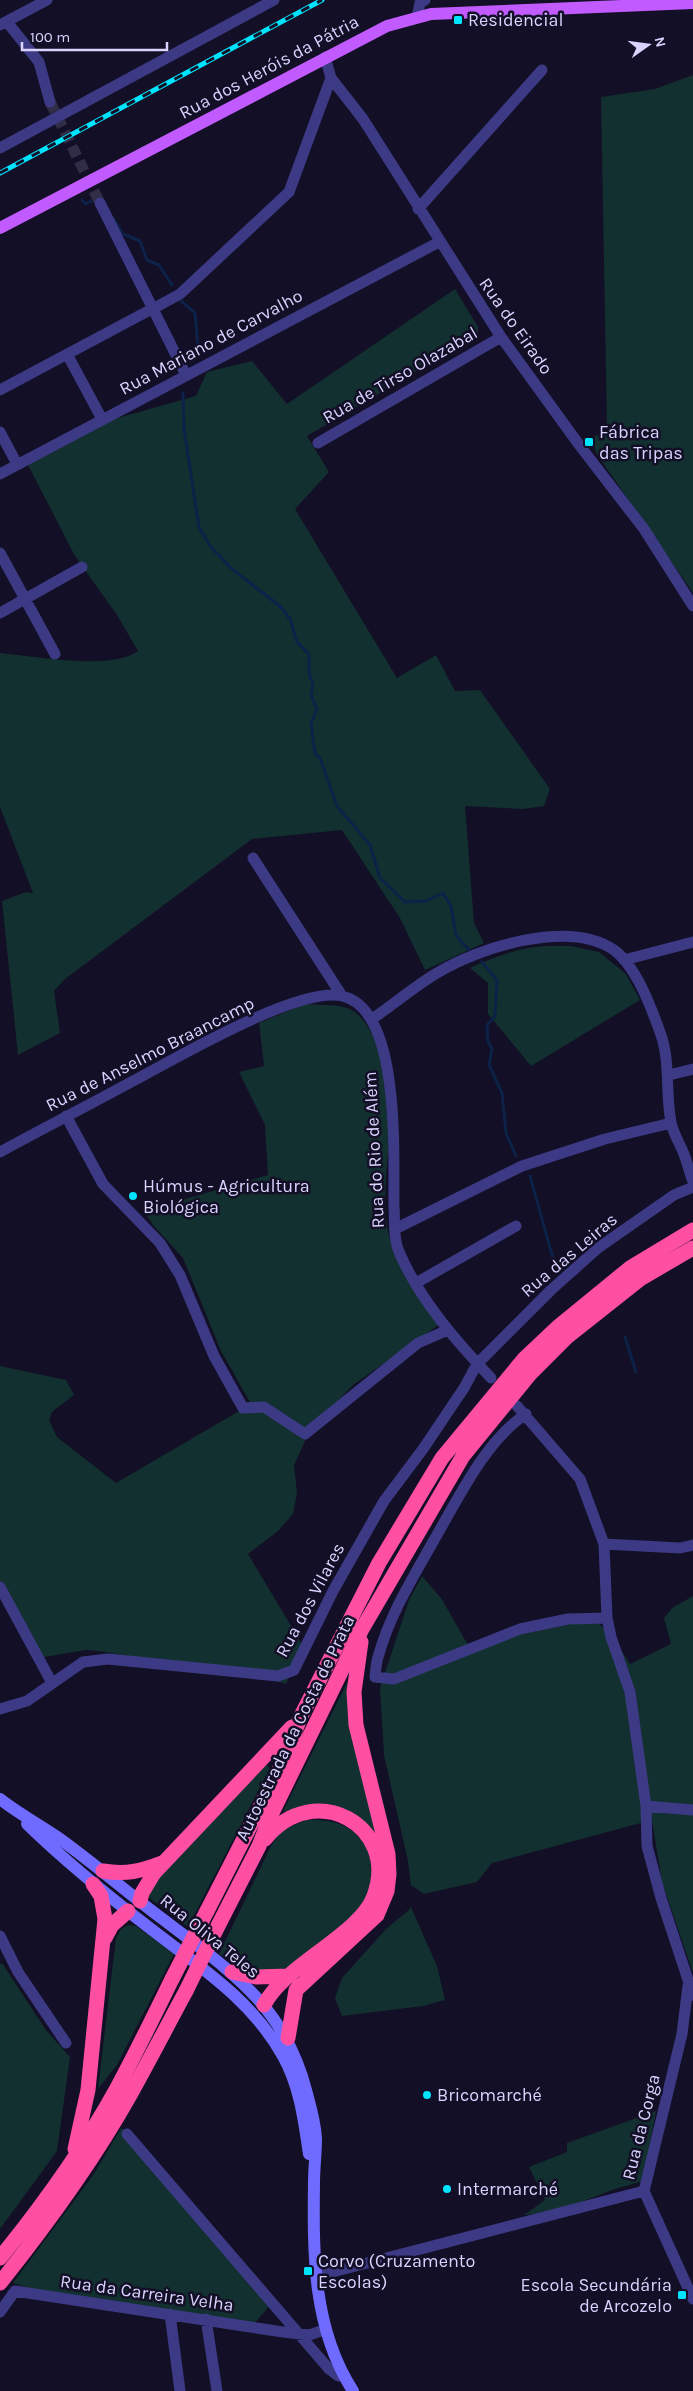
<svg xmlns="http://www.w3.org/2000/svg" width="693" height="2391" font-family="Karla,sans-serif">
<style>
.green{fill:#12302f}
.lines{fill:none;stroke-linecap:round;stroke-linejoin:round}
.stream{stroke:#0c2248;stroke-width:3}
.minor-tunnel{stroke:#312d47;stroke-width:11;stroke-dasharray:11 5.5;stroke-linecap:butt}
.minor{stroke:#3d3a85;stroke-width:11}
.secondary{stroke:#6f6bff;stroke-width:12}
.primary{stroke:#c25bff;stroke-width:12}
.motorway{stroke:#ff4fa3;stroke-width:15}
.rail-casing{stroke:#00e5ff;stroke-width:5}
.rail{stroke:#130f26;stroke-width:3;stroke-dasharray:9;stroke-linecap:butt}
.motorway-bridge{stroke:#ff4fa3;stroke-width:15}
.poi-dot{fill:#00e5ff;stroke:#130f26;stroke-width:2}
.labels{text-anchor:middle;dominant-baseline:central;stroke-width:5;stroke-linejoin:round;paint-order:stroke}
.poi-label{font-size:18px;fill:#d9d4ff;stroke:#130f26;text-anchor:start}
.street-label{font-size:18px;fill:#d9d4ff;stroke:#130f26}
</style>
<rect width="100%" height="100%" fill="#130f26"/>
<!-- green -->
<path class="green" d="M693,75V593L596,453L593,438L607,428L601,97L655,89Z
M455,289L478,327V335L307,436L329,472L295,509L397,678L436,655L455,691L480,690L550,789L544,806L523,809L465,806L474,923L484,943L425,970L400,918L342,830L252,839L65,979L54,991L60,1033L18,1055L2,901L26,892L33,893L0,807V653C34,656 112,671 138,651L117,615L75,556L28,465L107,421L196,396L207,372L252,361L287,404Z
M545,946H571L599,952L626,974L640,1000L531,1066L488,1014V983L470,968C494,957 518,948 545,946Z
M305,1004C318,1005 335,1004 347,1008C375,1017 389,1077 390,1104C392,1146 379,1196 389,1236C398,1269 417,1299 440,1324L353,1385L309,1432L294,1465L297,1493L293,1514L278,1531L248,1554L303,1646L286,1684L266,1678L99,1651L86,1650L44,1657L0,1587V1366L66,1380L74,1395L52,1412L49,1420L57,1437L116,1483L251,1404L221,1351L183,1258L153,1225L144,1211L268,1175L265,1125L239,1072L264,1066L259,1023Z
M422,1576L441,1598L472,1652L500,1639L593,1619L610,1633L630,1664L671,1644L664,1618L672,1608L693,1596V1973L662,1882L652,1820L492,1863L477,1882L424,1894L411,1885L408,1861L384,1755L380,1688L409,1600Z
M352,1673L381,1851L364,1824L283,1811Z
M265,1764L270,1768L188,1927L148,1897L152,1886Z
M306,1820C320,1820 332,1820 344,1826C369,1837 377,1868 368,1891C365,1898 363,1907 358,1912C339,1932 314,1948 292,1966C266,1976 242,1969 219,1954L271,1846L281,1831Z
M410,1905L437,1966L445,2000L423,2006L342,2016L335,1998L342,1978L386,1929L410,1909Z
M128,1925L136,1926L174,1954L117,2065L98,2089L116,1938L121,1929Z
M2,1963L46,2030L70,2057L57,2151L0,2229V1964Z
M656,2111L643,2181L615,2189L555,2212L524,2215L545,2200L529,2167L567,2152V2143Z
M121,2128L141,2142L273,2302L252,2326L77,2303L13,2283L94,2174Z"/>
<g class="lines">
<!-- stream -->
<path class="stream" d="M82,200L86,204L91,201
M113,218L123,234L140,241L147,260L159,265L172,285
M181,301L195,313L198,348
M183,393L184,429L199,527L210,546L231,568L281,607L290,619L297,642L309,654V673L313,684L311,695L317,709L311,723L315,754L320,758L337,806L370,845L380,878L405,902L426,901L443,893L451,906L456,935L469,950
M482,962L497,980L495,1016L487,1025L488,1041L492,1049L489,1065L502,1093L506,1133L516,1156
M530,1176L554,1262
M625,1337L636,1372"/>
<!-- minor-tunnel -->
<path class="minor-tunnel" d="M50,102L100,203"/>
<!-- minor -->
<path class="minor" d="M417,17L420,3L425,0
M7,22L39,62L50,102
M0,25L47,0
M325,57L331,78L363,119L501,337L580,446L644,529L693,606
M0,148L274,0
M100,203L186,375
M418,209L542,70
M158,306L180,294L289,192L331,78
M67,354L102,419
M0,390L148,311
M0,432L17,464
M318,443L501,337
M0,474L439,242
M0,553L55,654
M0,613L82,567
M253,858L342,996
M624,960L693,942
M372,1019C394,1004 415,986 437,973C480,947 569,919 614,950C636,966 651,1007 660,1032C671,1062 665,1092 671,1122C673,1134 681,1145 685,1157C688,1165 690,1174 693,1182
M669,1075L693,1069
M66,1116L103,1184L160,1243L180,1275L214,1356L243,1408L264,1407L305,1434L418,1343L448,1330
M0,1152C44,1128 89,1105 133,1081C175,1059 298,986 342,996C402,1009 393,1158 394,1206C395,1221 393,1240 400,1254C420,1300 457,1342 491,1378
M395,1229L522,1166L605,1139L671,1123
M416,1283L516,1226
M517,1406L580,1479L604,1544L607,1618L611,1637L630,1692L646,1806L647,1846L661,1898L693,1995
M526,1414C485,1441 458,1499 434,1540C414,1576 390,1614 379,1654C376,1661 376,1669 375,1677L394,1679L520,1629L568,1619L607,1618
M604,1544L680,1548L693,1545
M0,1587L52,1683
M0,1709L27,1701L83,1662L108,1659L278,1676L294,1670L333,1591L384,1501L423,1449L464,1388L477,1364L551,1290L598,1248L674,1195L693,1187
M646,1806L693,1810
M0,1936L18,1972L66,2043
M127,2134L329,2369L338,2376H343
M644,2191L682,2034L688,1986
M644,2191L693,2299
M317,2276L644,2191
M0,2312L15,2291L283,2332L309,2335L324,2330
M170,2314L180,2391
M206,2319L217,2391"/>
<!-- secondary -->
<path class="secondary" d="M0,1799C19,1814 40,1825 60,1839C96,1865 129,1894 164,1920C230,1971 284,2005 306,2090C310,2105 315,2121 316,2138C316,2153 314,2168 314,2183C313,2255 313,2329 353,2391
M27,1824C66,1862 108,1896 151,1929C200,1967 252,2000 283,2056C300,2086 304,2121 309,2154"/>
<!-- primary -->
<path class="primary" d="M0,228L387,26L431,14L693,3"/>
<!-- motorway -->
<path class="motorway" d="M103,1871C126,1875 141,1871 162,1863
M140,1901L142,1893L154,1873L292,1727
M207,1911L284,1760L300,1718L379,1563L442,1458L524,1359L559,1326L630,1268L693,1230
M219,1924L259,1846L272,1813L362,1629L463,1456L530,1374L568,1336L640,1279L693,1248
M105,1938L112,1925L128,1911
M232,1972L256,1977L290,1976
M264,2005C284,1965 360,1935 374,1896C400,1826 314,1778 265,1839
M288,2038L296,1990L377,1915L387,1891L389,1874L388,1854L356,1725L354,1692L361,1642
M75,2149L88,2090L105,1919L101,1896L93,1884
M0,2258C43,2205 84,2148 117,2088C136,2053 154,2016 172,1979
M0,2283C47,2224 93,2161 130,2095C149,2061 167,2026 186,1991"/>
<defs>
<path id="rail" d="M0,173L322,0"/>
</defs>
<!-- rail casing -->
<use href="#rail" class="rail-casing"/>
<!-- rail -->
<use href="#rail" class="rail"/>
<!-- motorway-bridge -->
<path class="motorway-bridge" d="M172,1979L207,1911
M186,1991L219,1924"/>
</g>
<!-- markers -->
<g class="poi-dot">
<rect x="453" y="15" width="10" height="10" rx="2.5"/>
<rect x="584" y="437" width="10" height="10" rx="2.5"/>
<circle cx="133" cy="1196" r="5"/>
<circle cx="427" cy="2095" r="5"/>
<circle cx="447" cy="2189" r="5"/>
<rect x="303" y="2266" width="10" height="10" rx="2.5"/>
<rect x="677" y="2290" width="10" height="10" rx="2.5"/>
</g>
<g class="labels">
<!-- poi labels -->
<g class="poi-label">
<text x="468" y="20">Residencial</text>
<text x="599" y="432">Fábrica<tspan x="599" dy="21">das Tripas</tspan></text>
<text x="143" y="1186">Húmus - Agricultura<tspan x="143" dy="21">Biológica</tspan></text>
<text x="437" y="2095">Bricomarché</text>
<text x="457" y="2189">Intermarché</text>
<text x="318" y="2261">Corvo (Cruzamento<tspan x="318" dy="21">Escolas)</tspan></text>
<text x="672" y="2285" text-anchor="end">Escola Secundária<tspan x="672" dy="21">de Arcozelo</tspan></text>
</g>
<!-- street labels -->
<g class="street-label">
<text transform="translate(269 67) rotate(-28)">Rua dos Heróis da Pátria</text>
<text transform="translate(516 326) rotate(55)">Rua do Eirado</text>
<text transform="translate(211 342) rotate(-28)">Rua Mariano de Carvalho</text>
<text transform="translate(400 375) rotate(-30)">Rua de Tirso Olazabal</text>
<text transform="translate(150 1054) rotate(-27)">Rua de Anselmo Braancamp</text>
<text transform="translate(374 1150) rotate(-93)">Rua do Rio de Além</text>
<text transform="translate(569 1255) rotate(-40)">Rua das Leiras</text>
<text transform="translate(310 1600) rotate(-62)">Rua dos Vilares</text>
<text transform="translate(295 1728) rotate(-64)">Autoestrada da Costa de Prata</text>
<text transform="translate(210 1936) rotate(39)">Rua Oliva Teles</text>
<text transform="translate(641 2127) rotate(-76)">Rua da Corga</text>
<text transform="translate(147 2293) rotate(8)">Rua da Carreira Velha</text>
</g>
</g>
<!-- north arrow -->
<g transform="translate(648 45) rotate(76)" stroke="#130f26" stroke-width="4" paint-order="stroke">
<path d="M0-4L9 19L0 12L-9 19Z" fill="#d9d4ff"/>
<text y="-8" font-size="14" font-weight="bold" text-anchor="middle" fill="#d9d4ff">N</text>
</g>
<!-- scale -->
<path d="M22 42v8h145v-8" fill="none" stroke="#d9d4ff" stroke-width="2.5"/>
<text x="30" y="42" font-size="15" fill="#d9d4ff" stroke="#130f26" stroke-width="4" paint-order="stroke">100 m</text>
</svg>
